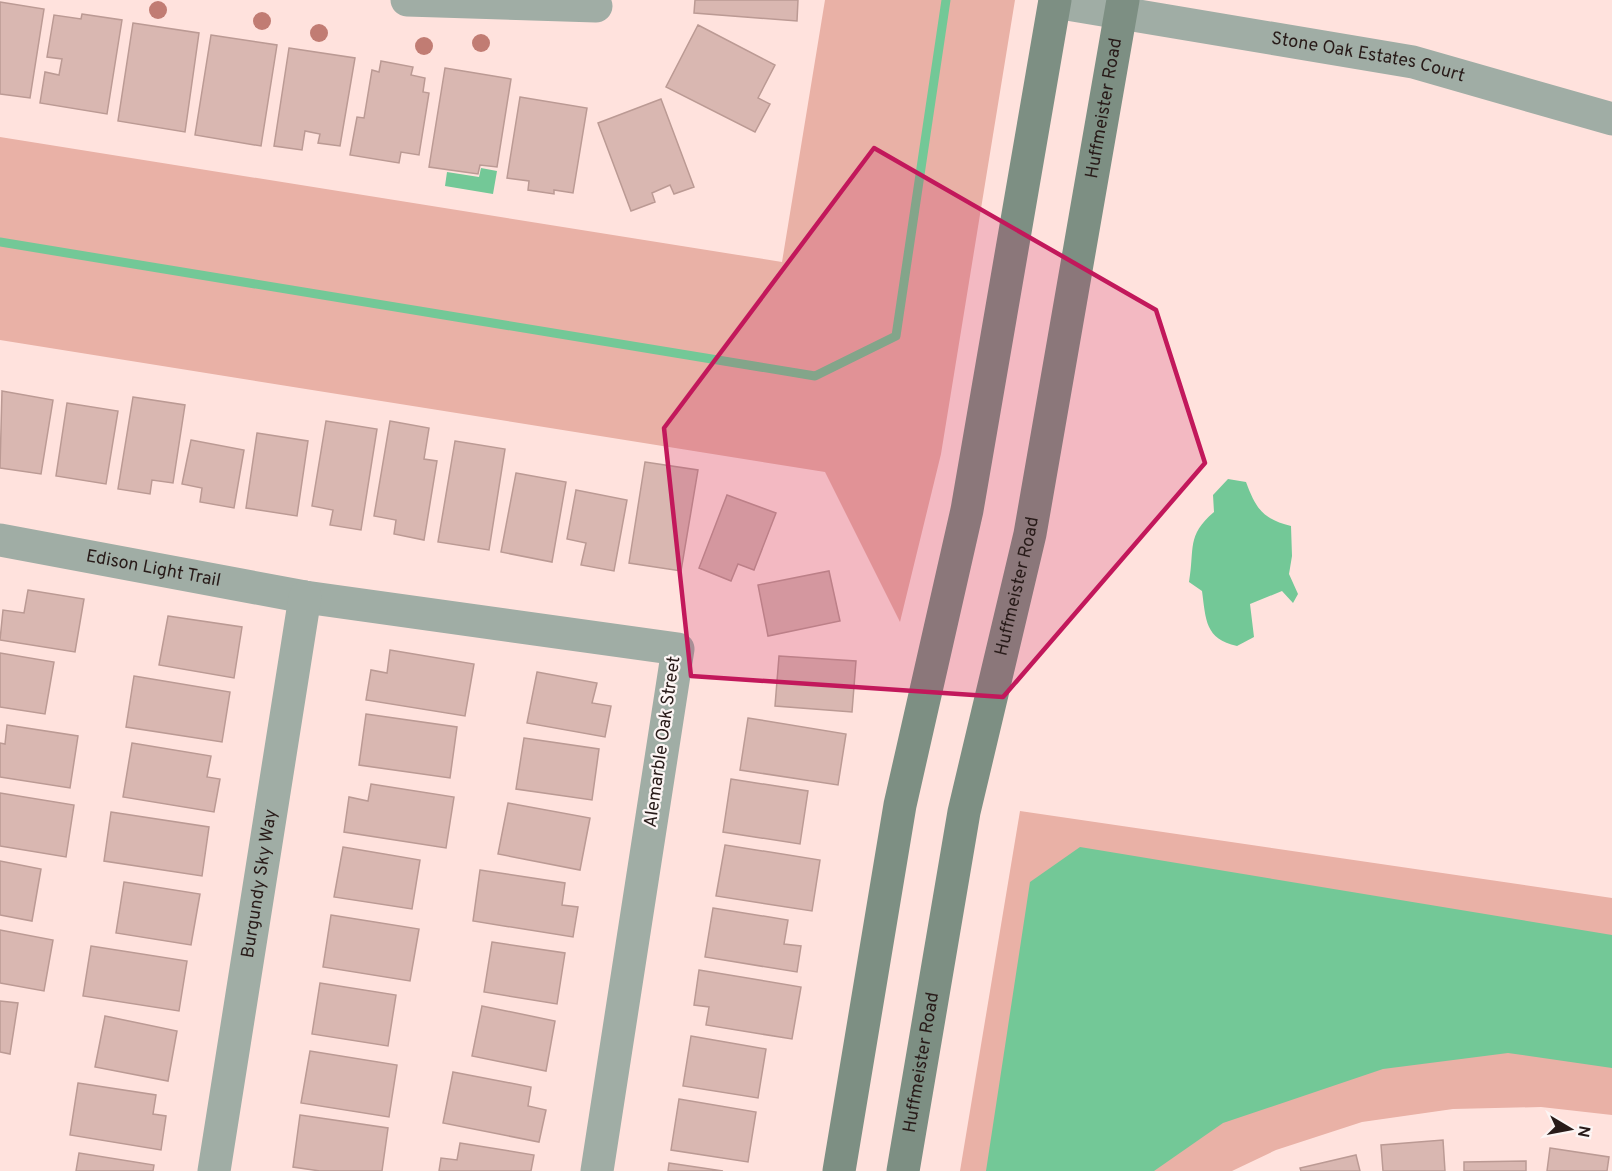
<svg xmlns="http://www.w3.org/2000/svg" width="1612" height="1171" font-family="Overpass,sans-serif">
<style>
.green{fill:#e9b1a6}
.water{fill:#73c897}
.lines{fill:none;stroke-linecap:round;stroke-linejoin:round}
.stream{stroke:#73c897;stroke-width:9}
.building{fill:#d9b7b1;stroke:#bb9a94;stroke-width:1.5}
.street{stroke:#a0ada5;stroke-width:33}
.secondary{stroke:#7d8f83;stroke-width:33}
.tree{fill:#c17c73}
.marked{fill:#c2185b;fill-opacity:0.2;stroke:#c2185b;stroke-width:4.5;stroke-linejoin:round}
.labels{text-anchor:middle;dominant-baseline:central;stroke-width:4.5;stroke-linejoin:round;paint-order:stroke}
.street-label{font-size:18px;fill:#281b19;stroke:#fcf5f4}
</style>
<rect width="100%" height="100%" fill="#ffe2dd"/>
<!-- green -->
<path class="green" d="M825,0H1015L941,454L900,622L825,472L0,340V137L782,262Z
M1020,811L1612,898V1115L1541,1107L1453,1109L1362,1122L1276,1150L1232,1171H960Z"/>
<!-- water -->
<path class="water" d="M481,168L497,171L493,194L445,186L447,172L479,177Z
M1228,479L1246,482C1256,509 1263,519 1291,526L1292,556L1289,574L1298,594L1293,603L1282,591L1250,604L1254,637L1237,646C1205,639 1206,620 1202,591L1189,582C1195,548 1186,536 1214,512L1213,495Z
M1080,847L1612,935V1068L1508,1053L1383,1069L1223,1123L1154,1171H986L1030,882Z"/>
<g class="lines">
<!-- stream -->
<path class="stream" d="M0,242L815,376L896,336L946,0"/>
</g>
<!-- building -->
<path class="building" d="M695,0H798L797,21L694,13Z
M0,2L44,9L30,98L0,94Z
M82,14L122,20L107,114L40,103L45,72L59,75L62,59L47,57L54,15L81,19Z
M133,23L199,33L185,132L118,121Z
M698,25L775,65L758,98L770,104L755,132L666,87Z
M211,35L277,45L261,146L195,135Z
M289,48L355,58L340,146L318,143L320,134L305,131L302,150L274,146Z
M381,61L413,67L411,75L425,78L423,92L429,93L419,155L401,152L399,163L350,155L357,117L364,118L372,70L379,72Z
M445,68L511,79L497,167L480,165L478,174L429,167Z
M520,97L587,108L573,193L554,190V194L528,190L529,181L507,178Z
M661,99L694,187L674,194L670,185L652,193L655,202L631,211L598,123Z
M2,391L53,400L41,474L0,468Z
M133,397L185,405L173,483L152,480L150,494L118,489Z
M67,403L118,411L106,484L56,476Z
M326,421L377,429L361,530L330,525L333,510L312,506Z
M390,421L429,428L424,459L437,461L424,540L394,534L396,520L374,516Z
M257,433L308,441L297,516L246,508Z
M191,440L244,450L234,508L200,502L202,488L182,484Z
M455,441L505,449L489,550L438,542Z
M645,462L698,470L681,571L629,563Z
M516,473L566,482L552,562L501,552Z
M576,490L627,500L614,571L581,565L586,543L567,539Z
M727,495L776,513L754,570L738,564L731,581L699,568Z
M829,571L840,621L768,636L758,585Z
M28,590L84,599L75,652L0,640L3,610L24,613Z
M168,616L242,627L234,678L159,665Z
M390,650L474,664L465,716L366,700L371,670L387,673Z
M0,653L54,662L45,714L0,707Z
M779,656L856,661L852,712L775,706Z
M537,672L597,683L592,703L611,706L605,737L527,723Z
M134,676L230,692L222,742L126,727Z
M366,714L457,727L450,778L359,765Z
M748,718L846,734L838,785L740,770Z
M7,725L78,736L70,788L0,777V743L5,744Z
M524,738L599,749L592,800L516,789Z
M132,743L211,756L207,777L220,779L214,812L123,797Z
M731,779L808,791L800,844L723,832Z
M371,784L454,797L446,848L344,832L349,797L368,801Z
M0,793L74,805L66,857L0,846Z
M508,803L590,818L580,870L498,854Z
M111,812L209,827L202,876L104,861Z
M725,845L820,860L812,911L716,896Z
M343,847L420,860L412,909L334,897Z
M0,861L41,869L32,921L0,915Z
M480,870L565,883L562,905L578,907L573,937L473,921Z
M124,882L200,894L191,945L116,933Z
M713,908L788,920L784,944L801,946L797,972L705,957Z
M331,915L419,929L410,981L323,967Z
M0,930L53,940L44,991L0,983Z
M492,942L565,953L557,1004L484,992Z
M91,946L187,961L179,1011L83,996Z
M699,970L801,987L792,1039L706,1025L709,1007L694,1005Z
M320,983L396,995L388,1046L312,1034Z
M0,1001L18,1003L10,1054L0,1052Z
M482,1006L555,1021L546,1071L472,1056Z
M105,1016L177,1031L168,1081L95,1067Z
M691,1036L766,1049L758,1098L683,1086Z
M310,1051L397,1065L389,1117L301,1103Z
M453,1072L531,1087L528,1106L546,1110L539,1142L443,1123Z
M78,1083L156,1095L153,1114L166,1116L161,1150L70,1135Z
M679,1099L756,1112L748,1162L671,1150Z
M300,1115L388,1128L382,1171H320L293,1167Z
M1443,1140L1445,1171H1383L1381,1145Z
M460,1143L534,1155L531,1171H439L441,1158L457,1160Z
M1550,1148L1609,1157L1607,1171H1547Z
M79,1153L154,1165L153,1171H76Z
M1356,1155L1360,1171H1301L1300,1168Z
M1526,1161V1171H1464V1162Z
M669,1163L723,1171H668Z"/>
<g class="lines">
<!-- street -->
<g class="street">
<path d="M407,0L596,6"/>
<path id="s1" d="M1055,2L1413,62L1612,119"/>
<path id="s2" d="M0,540L305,597L678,649L597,1171"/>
<path id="s3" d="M214,1171L305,597"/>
</g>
<!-- secondary -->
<g class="secondary">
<path d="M839,1171L900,805L967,510L1055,0"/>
<path id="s4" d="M903,1171L964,812L1030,534L1123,0"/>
</g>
</g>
<!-- trees -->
<g class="tree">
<circle cx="158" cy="10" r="9"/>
<circle cx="262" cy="21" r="9"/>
<circle cx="319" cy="33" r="9"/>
<circle cx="481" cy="43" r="9"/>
<circle cx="424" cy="46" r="9"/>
</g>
<!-- marked area -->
<path class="marked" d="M874,148L1156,310L1205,463L1003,697L691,676L664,428Z"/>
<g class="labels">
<!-- street labels -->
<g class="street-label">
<text stroke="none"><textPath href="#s1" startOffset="318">Stone Oak Estates Court</textPath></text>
<text stroke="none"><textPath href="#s4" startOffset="1082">Huffmeister Road</textPath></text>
<text stroke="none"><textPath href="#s2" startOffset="156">Edison Light Trail</textPath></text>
<text stroke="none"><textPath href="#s4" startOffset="596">Huffmeister Road</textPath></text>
<text transform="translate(663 742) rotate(-82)">Alemarble Oak Street</text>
<text stroke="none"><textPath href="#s3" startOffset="291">Burgundy Sky Way</textPath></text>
<text stroke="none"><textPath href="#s4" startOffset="110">Huffmeister Road</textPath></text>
</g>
</g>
<!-- north arrow -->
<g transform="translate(1570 1129) rotate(100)" stroke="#fcf5f4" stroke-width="4.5" paint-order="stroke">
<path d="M0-4.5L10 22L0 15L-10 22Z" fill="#281b19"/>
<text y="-9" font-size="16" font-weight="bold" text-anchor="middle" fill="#281b19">N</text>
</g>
</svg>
